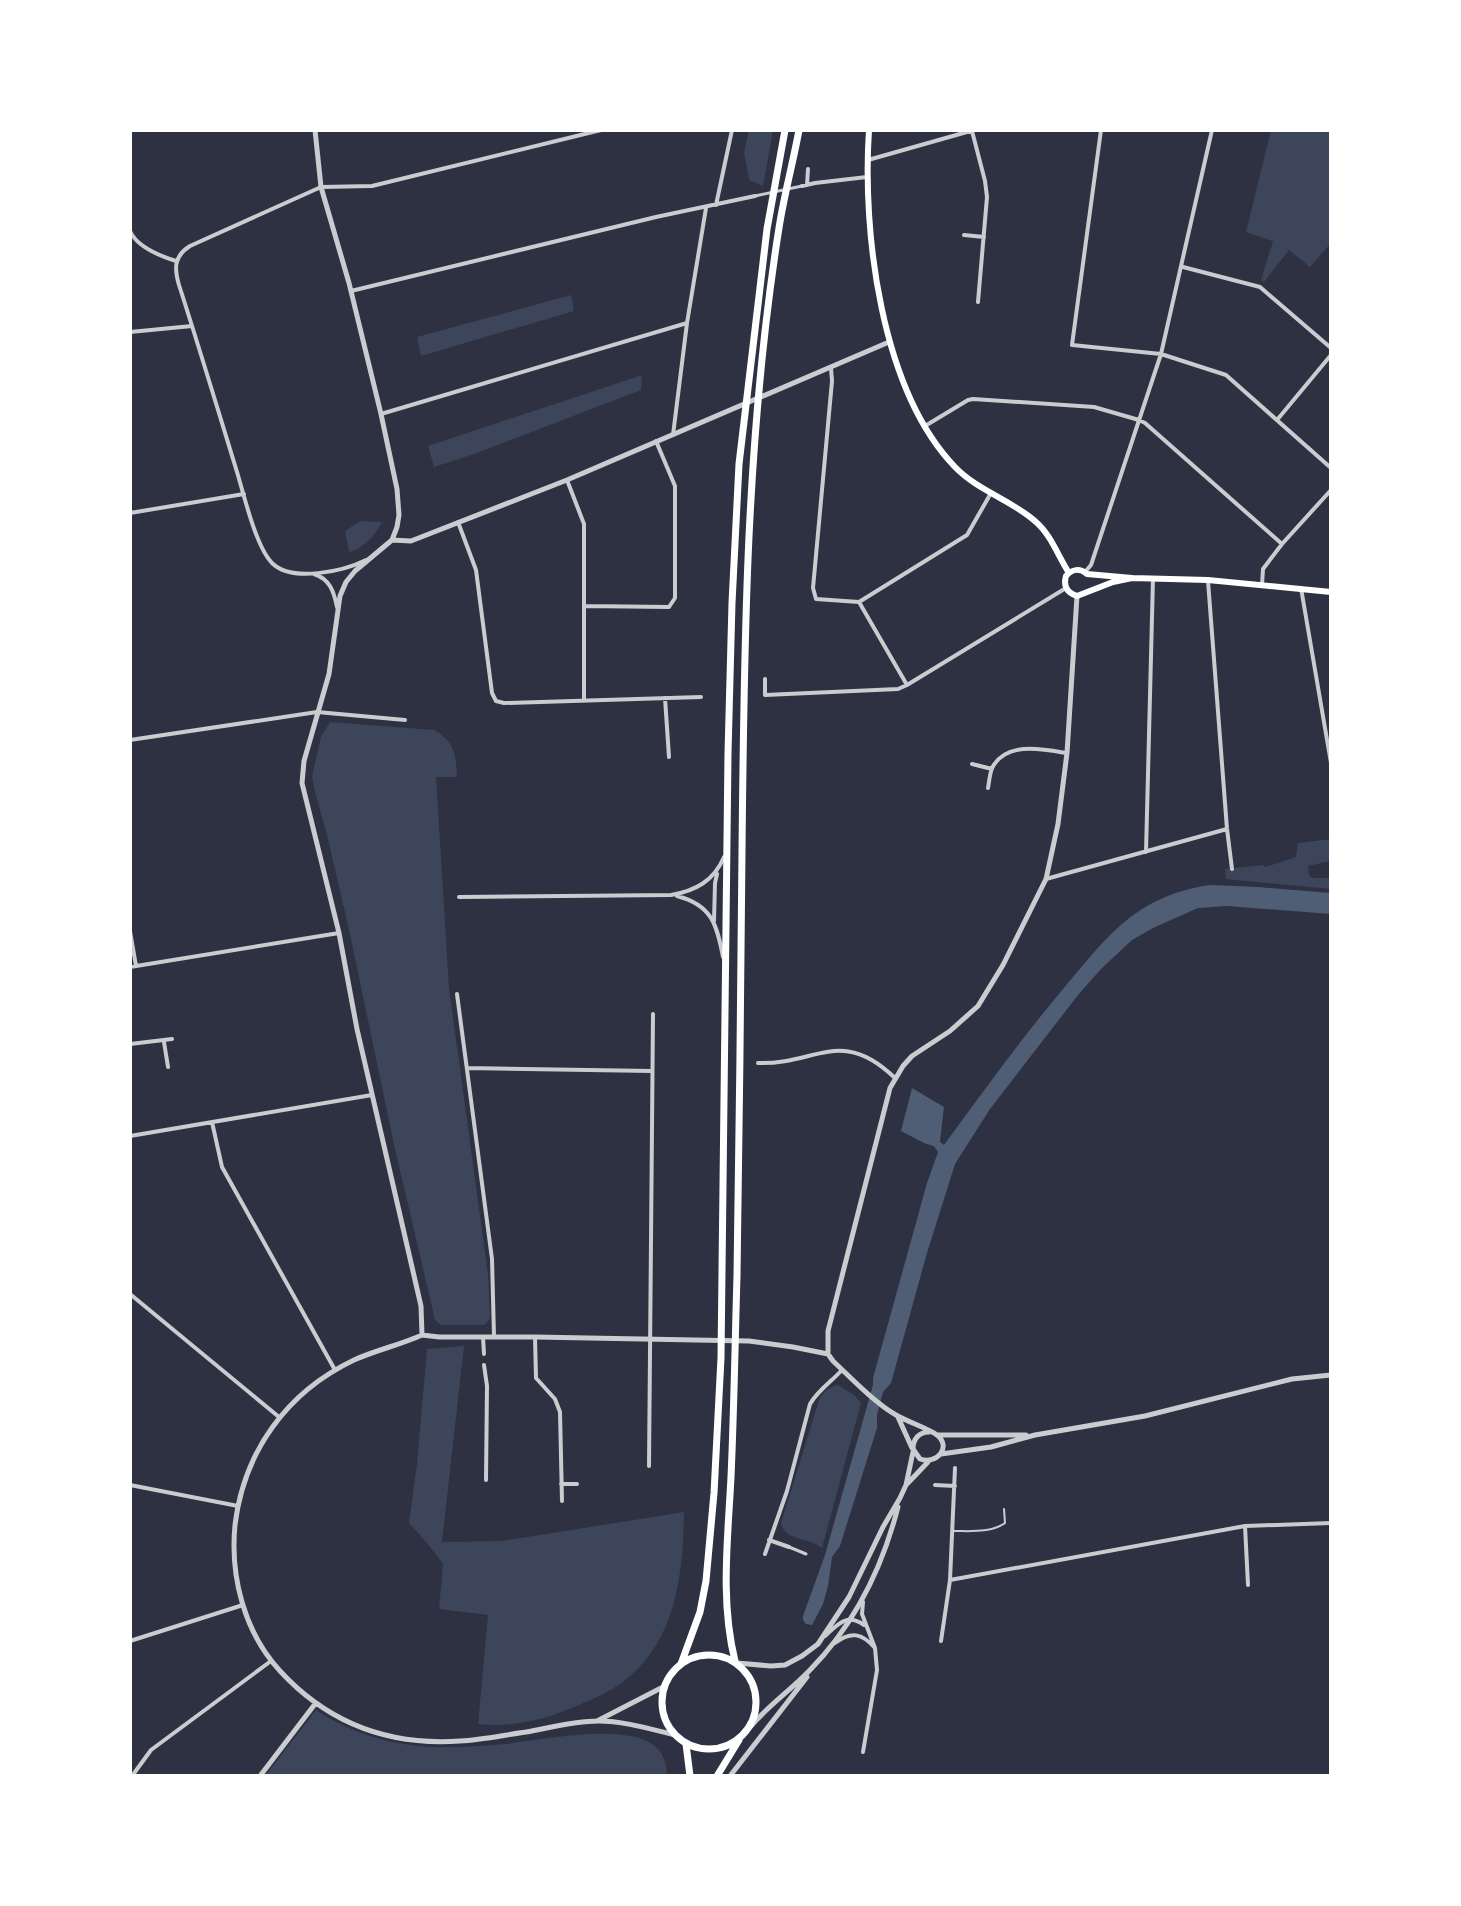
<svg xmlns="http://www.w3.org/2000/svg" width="1461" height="1906" font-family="'DM Sans',sans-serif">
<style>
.green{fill:#3c4559}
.water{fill:#4f5d75}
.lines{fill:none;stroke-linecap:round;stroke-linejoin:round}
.service{stroke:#caccd0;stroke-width:2}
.pedestrian{stroke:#caccd0;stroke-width:3}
.minor{stroke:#caccd0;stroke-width:4}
.tertiary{stroke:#caccd0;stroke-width:5}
.secondary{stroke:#fff;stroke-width:6}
.trunk{stroke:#fff;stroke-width:7}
</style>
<rect width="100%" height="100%" fill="#2d3142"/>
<!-- green -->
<path class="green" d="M749,130H773L763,186L749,180L744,152Z
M1271,130H1331V243L1310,267L1289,250L1264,282L1261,280L1273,241L1246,232Z
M571,295L574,311L421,356L417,337Z
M642,375L641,390L477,453L434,467L428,446Z
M360,521L382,522C374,536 365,548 349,552L345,531Z
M330,722L434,730C455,742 456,754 457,777H436L449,988L488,1274L490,1315L489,1320L484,1325H441L435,1320L395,1149L348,925L327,835L315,792L312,776L321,737Z
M1331,839V861L1308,866L1309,875L1312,878H1331V889L1226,879L1225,869L1264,865L1265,867L1296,857L1298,843Z
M464,1346L442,1542L502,1541L684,1512C683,1572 677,1636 629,1677C613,1691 593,1699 574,1707C544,1720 511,1728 478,1724L488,1615L439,1609L443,1564L427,1543L409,1523L417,1464L427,1349Z
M838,1385L854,1395L861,1403L822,1548C807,1536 785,1542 781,1523L819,1400C824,1391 828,1387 838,1385Z
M316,1710C350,1733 391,1745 432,1747C456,1748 482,1746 506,1744C540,1740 630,1721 657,1748C664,1755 667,1766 667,1776H265Z"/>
<!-- water -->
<path class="water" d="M1211,885L1258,887L1331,893V914L1227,906L1198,908L1155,927L1132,940L1101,969L1078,995L990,1109L955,1164L927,1253L891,1383L883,1392L877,1415V1428L840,1546L832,1557L828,1586L823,1604L812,1625L806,1624L803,1620V1616L825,1555L873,1385V1378L927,1183L938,1152L934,1146L926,1144L901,1131L912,1088L944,1107L940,1142L944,1145C984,1090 1024,1035 1068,983C1091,956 1112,928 1142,909C1163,896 1186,888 1211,885Z"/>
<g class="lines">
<!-- service -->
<path class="service" d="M954,1531C971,1531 991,1533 1005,1523L1004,1509"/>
<!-- pedestrian -->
<path class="pedestrian" d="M755,196L802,186
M789,1547L806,1554"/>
<!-- minor -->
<path class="minor" d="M1101,130L1072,345L1161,354L1226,375L1331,468
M972,131L985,181L987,197L978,302
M868,160L974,130
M807,185L808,169
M802,186L815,183L867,177
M716,205L732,130
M130,231C137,247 160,256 176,261
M964,235L984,237
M1183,267L1260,287L1331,348
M351,291L656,217L755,196
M130,332L192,326
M831,368L832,381L813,588L816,599L859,602L967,535L991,493
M381,414L687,323
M1277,420L1331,355
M925,426L968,400L973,399L1094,407L1139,420L1145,423L1282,544
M673,435L687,323L706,208
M567,480L584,524V701
M130,513L244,494
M458,522L476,570L492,693L496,701L504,703L701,697
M366,560C344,571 292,583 272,563C256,547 244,495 237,472C218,410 199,347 179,285C174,268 174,256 190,246L321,187L372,186L601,130
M1085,572L1091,565L1161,354L1212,130
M314,574C330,579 334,592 337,607
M1208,581L1227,829L1232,869
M1262,585L1263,569L1282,544L1331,490
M1301,588L1331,763
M859,602L907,685
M585,606L669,607L675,598V486L656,441
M765,679V695L898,689L907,685L1066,588
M665,698L669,757
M130,740L317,712L405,720
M972,764L992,769
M988,788C989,782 990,773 992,768C1006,741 1043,749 1066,753
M1146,852L1153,578
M1046,879L1227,829
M677,896C712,905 717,925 723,957
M459,897L671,895C695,891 714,881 724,857
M714,921L715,883L717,874
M130,931L136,966
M130,967L339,933
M457,994L492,1259L494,1336
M164,1042L168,1067
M130,1044L172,1039
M758,1063C816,1065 841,1026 895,1078
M467,1068L652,1071
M212,1122L222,1167L335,1370
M130,1136L372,1095
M130,1294L279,1417
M483,1337L484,1354
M535,1337L536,1378L555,1399L560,1412L562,1501
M484,1365L487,1386L486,1480
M649,1466L653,1014
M561,1484H577
M130,1485L238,1506
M935,1485L955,1486
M1245,1526L1248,1585
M769,1540L789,1547
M765,1554L787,1491L810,1404C818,1390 831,1382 842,1370
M950,1580L1245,1526L1331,1523
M825,1636C838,1624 847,1613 864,1625
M130,1641L243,1605
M941,1641L950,1580L955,1468
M835,1643C851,1631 862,1633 875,1648L862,1614L863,1602
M863,1752L877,1670L875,1648
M132,1776L151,1750L271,1661"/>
<!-- tertiary -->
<path class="tertiary" d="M315,130L321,187L349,283L381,414L397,489L399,515L397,527L392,540L355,571L346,582L340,596L329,674L304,761L302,783L339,933L357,1029L421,1306L422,1335
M392,540L411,541L567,480L889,342
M422,1335C400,1345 376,1350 354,1360C287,1392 244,1451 235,1525C230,1576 244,1632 280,1671C328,1723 389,1746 460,1741C481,1740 504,1735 526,1732C549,1728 574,1721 598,1721C624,1721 650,1729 675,1735
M422,1335L439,1337H535L749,1341L793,1347L828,1354L833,1361C851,1378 875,1403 896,1415C908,1422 927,1428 937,1435C952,1447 937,1465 920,1459L913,1449C913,1439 919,1432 929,1432
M828,1354V1331L890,1088L903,1066L912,1056L950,1031L978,1006L1003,965L1046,879L1058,824L1067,753L1077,596
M898,1417L912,1448
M937,1435H1026
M941,1454L991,1447L1035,1435L1145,1416L1292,1379L1331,1375
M907,1484L928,1462
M737,1663L771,1666L785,1665L802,1656L818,1644L849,1597L883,1527L900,1498L906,1485L913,1452
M597,1721L663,1687
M751,1726C769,1705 791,1690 810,1670C855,1624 882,1569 898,1507
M260,1776L315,1704
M730,1776L807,1677"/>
<!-- secondary -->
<path class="secondary" d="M869,130C862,232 881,390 955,467C978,491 1012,500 1036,522C1051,535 1058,556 1069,573
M1132,578L1113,582L1077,596C1067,593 1063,586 1066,576C1072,569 1080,568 1087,574L1132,578L1208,580L1331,592"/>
<!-- trunk -->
<path class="trunk" d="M662 1702a47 47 0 1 1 94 0a47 47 0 1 1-94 0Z
M735,1661C720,1601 728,1538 731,1477C734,1410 735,1343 737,1276C739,1135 741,993 742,852C744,643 746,435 779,228C784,195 793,163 799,130
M681,1664L700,1612L706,1581L714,1493L721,1358L728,753L732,603L739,464L767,229L785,130
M686,1744L690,1776
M717,1776L739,1740"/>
</g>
<!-- border -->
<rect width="1461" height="1906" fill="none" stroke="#ffffff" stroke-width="264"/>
</svg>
